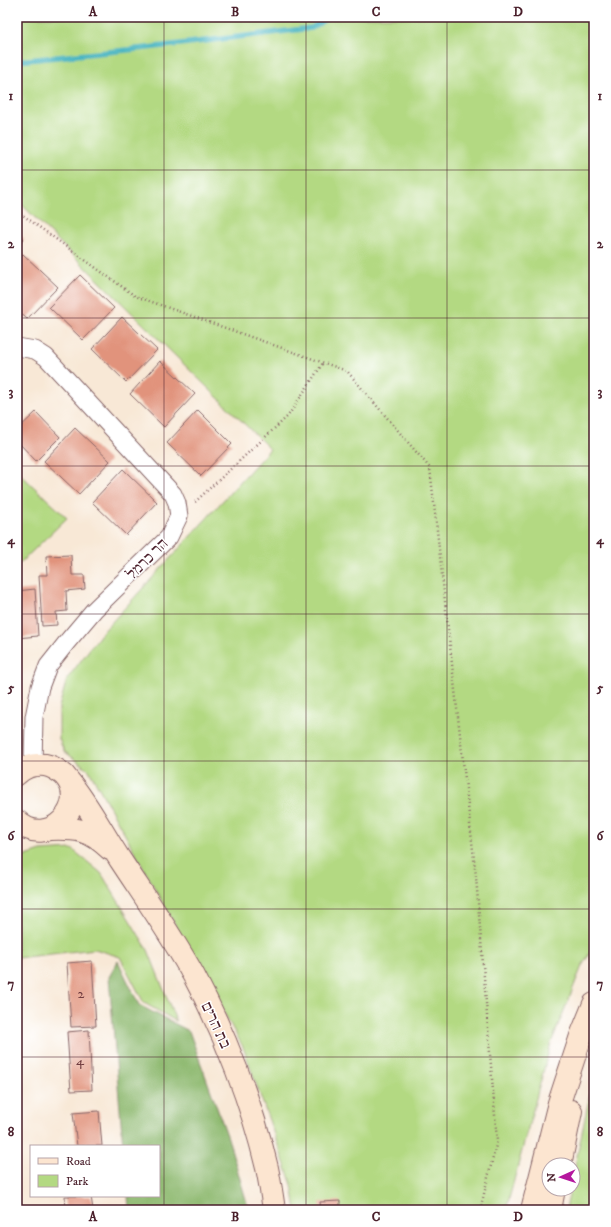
<svg xmlns="http://www.w3.org/2000/svg" width="611" height="1227" font-family="'IM FELL DW Pica','Frank Ruhl Libre',serif">
<style>
.green{fill:#b3d982;stroke:#7e7c56}
.forest{fill:#8eb970;stroke:#6c6c4e}
.lines{fill:none;stroke-linecap:round;stroke-linejoin:round}
.stream{stroke:#44b3bf;stroke-width:5.5}
.building{fill:#e1937c}
.street-casing{stroke:#876567;stroke-width:19}
.secondary-casing{stroke:#876567;stroke-width:24}
.path{stroke:#876567;stroke-width:2.5;stroke-dasharray:1 3;stroke-linecap:butt}
.street{stroke:#fff;stroke-width:17}
.secondary{stroke:#fce5d0;stroke-width:22}
.grid{fill:none;stroke:#4a1f2b;stroke-width:1;stroke-opacity:0.55}
.labels{text-anchor:middle;dominant-baseline:central;stroke-width:3;stroke-linejoin:round;paint-order:stroke}
.number-label{font-size:14px;fill:#703c3f}
.street-label{font-size:16px;fill:#4a1f2b;stroke:#fff}
.neatline{fill:none;stroke:#4a1f2b;stroke-width:1.5}
.grid-label{font-size:13px;text-anchor:middle;font-weight:bold;fill:#4a1f2b}
</style>
<rect width="100%" height="100%" fill="#fff"/>
<filter id="ink" filterUnits="userSpaceOnUse"><feTurbulence type="fractalNoise" baseFrequency=".025" numOctaves="2"/><feDisplacementMap in="SourceGraphic" scale="8" xChannelSelector="R" yChannelSelector="G"/><feConvolveMatrix kernelMatrix="1 2 1 2 8 2 1 2 1" color-interpolation-filters="sRGB"/></filter>
<filter id="wash" filterUnits="userSpaceOnUse"><feTurbulence type="fractalNoise" baseFrequency=".012" numOctaves="4" result="noise"/><feDisplacementMap in="SourceGraphic" scale="16" xChannelSelector="R" yChannelSelector="G"/><feGaussianBlur stdDeviation="0.9" result="paint"/><feColorMatrix in="noise" values="0 0 0 0 0 0 0 0 0 0 0 0 0 0 0 0 0 1.4 0 .05"/><feComposite in="paint" operator="in"/></filter>
<g filter="url(#wash)">
<rect width="100%" height="100%" fill="#f8e8d6"/>
<!-- green -->
<path class="green" d="M17,17H594V946L582,966L551,1043L506,1210H296L292,1185L243,1047L89,770L64,751L59,739V707L67,679L101,634L270,449L17,200Z
M17,471L67,518L17,566Z
M72,849L101,873L148,950L176,1021L144,1003L120,957L95,949L17,958V859L41,851Z
M594,1075V1210H566L570,1189H573V1175Z"/>
<!-- forest -->
<path class="forest" d="M118,961L139,1005L189,1031L228,1138L249,1210H129L128,1196H159V1146H123L109,977Z"/>
<g class="lines">
<!-- stream -->
<path class="stream" d="M17,61L147,48L312,28L328,17"/>
</g>
<g id="blocks">
<!-- building -->
<path class="building" d="M17,232L24,239L17,246Z
M23,254L58,287L27,319L17,310V261Z
M80,275L114,308L83,340L49,307Z
M122,317L157,350L126,382L92,349Z
M160,361L195,394L164,427L130,394Z
M198,410L232,444L201,476L167,443Z
M36,412L60,437L36,461L17,441V430Z
M75,428L110,461L79,494L44,461Z
M123,469L157,502L126,535L92,502Z
M71,555L72,575H84L85,589L66,591L67,611L56,612L57,625L42,626L39,575H47L46,556Z
M35,589L38,636L17,638V591Z
M92,961L96,1026L71,1027L67,963Z
M89,1030L92,1090L71,1091L67,1032Z
M99,1111L102,1146H77L73,1113Z
M65,1196H91L93,1210H66Z
M340,1201V1210H321L320,1202Z"/>
</g>
</g>
<g filter="url(#ink)">
<use href="#blocks" fill-opacity="0" stroke="#876567" stroke-width="1"/>
<g class="lines">
<defs>
<path id="street" d="M17,347L35,350L46,357L173,494L177,503L179,516L169,537L94,610L67,642L48,666L40,687L34,717L33,765"/>
<path id="secondary" d="M17,774C25,766 35,764 45,765C52,766 58,770 64,775C92,805 47,851 17,821
M68,780C89,805 103,834 121,861C146,899 172,936 194,976C225,1034 252,1104 267,1168C270,1182 272,1196 274,1210
M49,829C77,828 89,829 110,849
M560,1165L571,1111
M532,1210L559,1103L581,1036L594,1004
M550,1210L554,1189"/>
</defs>
<!-- street casing -->
<use href="#street" class="street-casing"/>
<!-- secondary casing -->
<use href="#secondary" class="secondary-casing"/>
<!-- path -->
<path class="path" d="M17,211L135,296L347,371L430,468L476,877L497,1141L480,1210
M195,502L288,416L323,363"/>
<!-- street -->
<use href="#street" class="street"/>
<!-- secondary -->
<use href="#secondary" class="secondary"/>
</g>
</g>
<!-- grid -->
<path class="grid" d="M164,17V1210M306,17V1210M447,17V1210M17,170H594M17,318H594M17,466H594M17,614H594M17,761H594M17,909H594M17,1057H594"/>
<g class="labels">
<!-- number labels -->
<g class="number-label">
<text x="81" y="994">2</text>
<text x="80" y="1061">4</text>
</g>
<!-- street labels -->
<g class="street-label">
<text transform="translate(147 559) rotate(-45)">הר כרמל</text>
<text transform="translate(216 1025) rotate(65)">בת הרים</text>
</g>
</g>
<!-- margin -->
<rect width="611" height="1227" fill="none" stroke="#fff" stroke-width="44"/>
<!-- legend -->
<rect x="30" y="1145" width="130" height="52" fill="#ffffff" stroke="#b7a5aa"/>
<rect x="38" y="1158" width="20" height="6" fill="#fce5d0" stroke="#b7a5aa"/>
<text x="66" y="1165" font-size="12" fill="#4a1f2b">Road</text>
<rect x="38" y="1175" width="20" height="12" fill="#b3d982" stroke="#b7a5aa"/>
<text x="66" y="1185" font-size="12" fill="#4a1f2b">Park</text>
<!-- north arrow -->
<g transform="translate(561 1177) rotate(267)"><circle r="19" fill="#ffffff" stroke="#b7a5aa"/>
<path d="M0-3L7 15L0 10L-7 15Z" fill="#b5179e"/>
<text y="-6" font-size="11" font-weight="bold" text-anchor="middle" fill="#4a1f2b">N</text>
</g>
<rect x="22" y="22" width="567" height="1183" class="neatline"/>
<g class="grid-label">
<text x="93" y="16">A</text>
<text x="235" y="16">B</text>
<text x="376" y="16">C</text>
<text x="518" y="16">D</text>
<text x="11" y="100">1</text>
<text x="600" y="100">1</text>
<text x="11" y="248">2</text>
<text x="600" y="248">2</text>
<text x="11" y="396">3</text>
<text x="600" y="396">3</text>
<text x="11" y="544">4</text>
<text x="600" y="544">4</text>
<text x="11" y="692">5</text>
<text x="600" y="692">5</text>
<text x="11" y="840">6</text>
<text x="600" y="840">6</text>
<text x="11" y="988">7</text>
<text x="600" y="988">7</text>
<text x="11" y="1136">8</text>
<text x="600" y="1136">8</text>
<text x="93" y="1221">A</text>
<text x="235" y="1221">B</text>
<text x="376" y="1221">C</text>
<text x="518" y="1221">D</text>
</g>
</svg>
